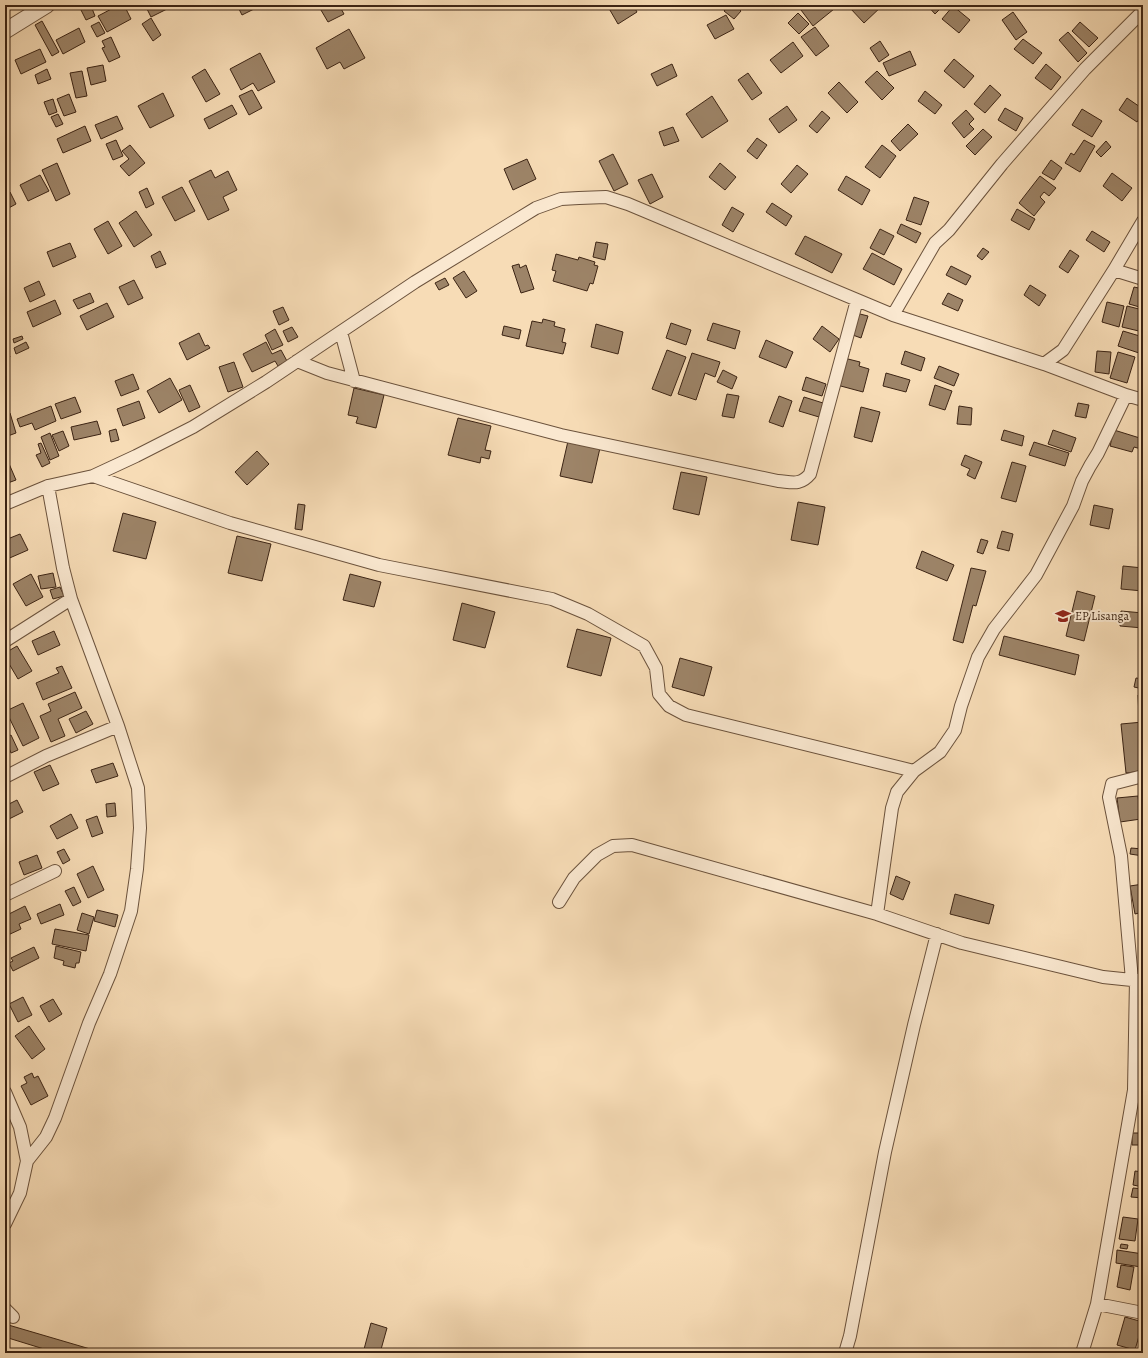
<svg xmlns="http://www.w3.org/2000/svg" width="1148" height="1358" font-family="Alegreya,serif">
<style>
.building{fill:#9d8468;stroke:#3c2414}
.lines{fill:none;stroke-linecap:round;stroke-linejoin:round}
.minor-casing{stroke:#6b523c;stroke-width:14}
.tertiary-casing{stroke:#6b523c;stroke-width:17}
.minor{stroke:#fae8d0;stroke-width:12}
.tertiary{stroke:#fae8d0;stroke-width:15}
.labels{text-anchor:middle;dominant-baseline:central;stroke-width:4;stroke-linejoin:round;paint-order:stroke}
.poi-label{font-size:12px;fill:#3c2414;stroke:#fae8d0;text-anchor:start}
</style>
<rect width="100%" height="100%" fill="#f7dcb6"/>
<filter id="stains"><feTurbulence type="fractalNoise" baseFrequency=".005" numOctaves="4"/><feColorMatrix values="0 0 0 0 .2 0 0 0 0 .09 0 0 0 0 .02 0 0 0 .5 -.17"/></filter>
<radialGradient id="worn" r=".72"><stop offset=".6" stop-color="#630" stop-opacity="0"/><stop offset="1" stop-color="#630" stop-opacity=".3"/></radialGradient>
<!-- building -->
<path class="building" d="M119,5H124L131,19L107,32L98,16Z
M145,5H175L151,17Z
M237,5H255L256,8L242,15Z
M318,5H339L344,14L328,22Z
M607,5H633L637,12L618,24Z
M729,5H735L741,11L734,19L724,11Z
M808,5H839L813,26L801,10Z
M853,5H883L864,23L850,8Z
M927,5H944L935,14Z
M91,6L95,16L86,20L81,10Z
M953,6L970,20L959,33L942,19Z
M1013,12L1027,32L1016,40L1002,20Z
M798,13L809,24L799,34L788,23Z
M726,15L734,29L715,39L707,25Z
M151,18L161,35L153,41L142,24Z
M42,21L59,52L52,56L35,25Z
M99,22L105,33L97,37L91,26Z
M1080,22L1098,38L1089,47L1072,31Z
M815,27L829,46L816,56L801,37Z
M79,28L85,42L63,54L56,40Z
M349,29L365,58L344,69L340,62L327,69L316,48Z
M1068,32L1087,53L1078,62L1059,40Z
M111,37L120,57L109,62L102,48L105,47L102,41Z
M1023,39L1042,53L1033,64L1014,49Z
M880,41L889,55L879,62L870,48Z
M793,42L803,56L781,73L770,60Z
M40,49L46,62L21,74L15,60Z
M910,51L916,65L889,76L883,63Z
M260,53L275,82L258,91L253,83L241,90L230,69Z
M954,59L974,76L964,88L944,71Z
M672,64L677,76L657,86L651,74Z
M1046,64L1061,77L1051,90L1035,78Z
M103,65L106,81L91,85L87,68Z
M47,69L51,79L38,84L35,75Z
M205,69L220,94L206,102L192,77Z
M82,71L87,96L76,98L70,73Z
M877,71L894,88L882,100L865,82Z
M748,73L762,93L752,100L738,80Z
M839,82L858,102L847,113L828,93Z
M990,85L1001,95L985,113L974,104Z
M252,90L262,108L249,115L239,96Z
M925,91L942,105L935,114L918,101Z
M163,93L174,116L150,128L138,106Z
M69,94L76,112L64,116L57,99Z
M712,96L728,121L702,138L686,114Z
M1127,98L1143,109V113L1137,122L1119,110Z
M53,99L57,112L49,115L44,102Z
M232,105L237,114L209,129L204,119Z
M787,106L797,120L779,133L769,119Z
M1005,108L1023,118L1016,131L998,120Z
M1082,109L1102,121L1092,137L1072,125Z
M966,110L974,119L969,124L974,129L964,138L952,123Z
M822,111L830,118L817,133L809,126Z
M58,114L63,124L56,127L51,117Z
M117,116L123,129L101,139L95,125Z
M908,124L918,134L900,151L891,141Z
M85,126L91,141L63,153L57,139Z
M673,127L679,141L664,146L659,132Z
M983,129L992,137L975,155L966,146Z
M757,138L767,145L757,159L747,151Z
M116,140L123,156L113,160L106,144Z
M1084,140L1095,146L1080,172L1065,163L1071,153L1074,155Z
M1106,141L1111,147L1101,157L1096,152Z
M130,145L145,163L129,176L120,166L129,159L122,151Z
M882,145L896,156L880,178L865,167Z
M613,154L628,184L614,191L599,161Z
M527,159L536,179L513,190L504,169Z
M1051,160L1062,168L1054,180L1042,173Z
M57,163L70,194L56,201L42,170Z
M720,163L736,177L725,190L709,177Z
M797,165L808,174L791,193L781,184Z
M211,170L215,178L228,171L237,190L223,197L229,210L208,220L189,181Z
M1112,173L1132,188L1122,201L1103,186Z
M652,174L663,197L650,204L638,180Z
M40,175L49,191L28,201L20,185Z
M846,176L870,190L862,205L838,190Z
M1040,176L1056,188L1049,196L1044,192L1040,197L1045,202L1034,216L1019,203Z
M182,187L195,211L175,221L162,197Z
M147,188L154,204L146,208L139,192Z
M10,192L16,204L5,210V195Z
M914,197L929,202L921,225L906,220Z
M772,203L792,216L786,226L766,212Z
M732,207L744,214L733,232L722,225Z
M1017,209L1035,219L1029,230L1011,220Z
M136,211L152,235L134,247L119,223Z
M108,221L122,246L108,254L94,229Z
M901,224L921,233L916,243L897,233Z
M880,229L894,236L884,255L870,248Z
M1092,231L1110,242L1104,252L1086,240Z
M805,236L842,254L832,273L795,254Z
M596,242L608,244L605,260L593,257Z
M70,243L76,257L53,267L47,252Z
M983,248L989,252L982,260L977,256Z
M1070,250L1079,256L1068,273L1059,267Z
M160,251L166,264L156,268L151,256Z
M872,253L902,269L894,285L863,269Z
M556,254L578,260L579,257L595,262L594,265L598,266L593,284L590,283L587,291L553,281L556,271L552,270Z
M519,264L520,268L526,265L534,289L521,293L512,266Z
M951,266L971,276L966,285L946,275Z
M464,271L477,291L466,298L453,278Z
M445,278L449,285L439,290L435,283Z
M134,280L143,298L128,305L119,287Z
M39,281L45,295L30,302L24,288Z
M1030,285L1046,295L1039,306L1024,295Z
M1134,287L1143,289V308L1129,304Z
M90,293L94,302L78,309L73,300Z
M948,293L963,300L958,311L942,304Z
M55,300L61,314L33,327L27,312Z
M1107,302L1124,306L1119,327L1102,322Z
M107,303L114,317L87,330L80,316Z
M1127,306L1143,310V332L1122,327Z
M283,307L289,320L279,325L273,311Z
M856,313L868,316L861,338L850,334Z
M543,319L555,322L554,326L565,329L562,342L566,343L563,354L526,346L532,321L542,323Z
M671,323L691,330L686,345L666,338Z
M713,323L740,331L735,349L707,340Z
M596,324L623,332L618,354L591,347Z
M504,326L521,330L519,339L502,335Z
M822,326L839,339L830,352L813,339Z
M292,327L298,337L288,342L283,331Z
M275,329L283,345L272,350L265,335Z
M1123,331L1143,337L1139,353L1118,346Z
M199,333L205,346L208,345L210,348L187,360L179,343Z
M22,336L23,339L14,343L13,339Z
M766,340L793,352L786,368L759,357Z
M26,342L29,348L16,354L14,348Z
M266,342L272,354L281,350L287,361L278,366L275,361L252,372L243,354Z
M7,350L10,357L5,359V351Z
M667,350L686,357L671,396L652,389Z
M905,351L925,358L921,371L901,364Z
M1097,351L1111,352L1109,374L1095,372Z
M1118,352L1135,357L1127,383L1110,378Z
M692,353L720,362L715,377L705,373L696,400L678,394Z
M844,358L860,362L859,366L869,369L863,392L837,385Z
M234,362L243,387L228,392L219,367Z
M939,366L959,374L954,386L934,378Z
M723,370L737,377L732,389L717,382Z
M886,373L910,380L906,392L883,386Z
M133,374L139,389L121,396L115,381Z
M806,377L826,384L822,396L802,390Z
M170,378L182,400L159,413L147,391Z
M190,385L200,407L189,412L179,390Z
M935,385L952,391L945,410L929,405Z
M354,388L384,395L376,428L356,423L358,417L348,415Z
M727,394L739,396L734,418L722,416Z
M779,396L792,401L783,427L769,422Z
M75,397L81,412L61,419L55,404Z
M804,397L823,403L819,417L799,411Z
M139,401L145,418L123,426L117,409Z
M1078,403L1089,405L1086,418L1075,416Z
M51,406L56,421L35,430L32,423L20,427L17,419Z
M959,406L972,408L971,425L957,424Z
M861,407L880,412L872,442L854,437Z
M10,413L16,433L5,437V414Z
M458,418L491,426L485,450L491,451L489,459L481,457L480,463L448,455Z
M97,421L101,434L74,440L71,427Z
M116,429L119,440L111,442L109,431Z
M1004,430L1024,436L1022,446L1001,440Z
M1053,430L1076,438L1071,452L1048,444Z
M1114,430L1143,439L1141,449L1134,447L1132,452L1110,446Z
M63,431L69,446L59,451L52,435Z
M50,433L59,456L50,460L41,437Z
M568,441L600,448L592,483L560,476Z
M1034,442L1069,453L1065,466L1029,455Z
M41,443L50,463L42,467L36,455L41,453L38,444Z
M257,451L269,464L247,485L235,472Z
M965,455L982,462L975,479L967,475L970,469L961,465Z
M7,459L16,480L5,484V460Z
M1012,462L1026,466L1016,502L1001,498Z
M681,472L707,477L699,515L673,509Z
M798,502L825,507L818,545L791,540Z
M298,504L305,505L302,530L295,529Z
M1094,505L1113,509L1109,529L1090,525Z
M123,513L156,522L146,559L113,551Z
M1002,531L1013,534L1009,551L997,548Z
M20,534L28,550L5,560V540Z
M237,536L271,544L262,581L228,573Z
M981,539L988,541L983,554L977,552Z
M922,551L954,565L947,581L916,568Z
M1123,566L1143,568V591L1121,589Z
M971,568L986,571L976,606L973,605L963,643L953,640Z
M53,573L56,587L41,589L38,576Z
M31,574L43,597L26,606L13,584Z
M350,574L381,582L374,607L343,600Z
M60,587L64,596L53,599L50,590Z
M1077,591L1095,596L1084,641L1066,636Z
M462,603L495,612L485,648L453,640Z
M1121,611L1143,613V628L1120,626Z
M577,629L611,638L601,676L567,667Z
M54,631L60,645L38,655L32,641Z
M1004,636L1079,655L1075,675L999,655Z
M17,646L32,671L18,679L5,657V653Z
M680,658L712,667L704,696L672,687Z
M62,666L72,688L43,700L36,683L59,673L56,668Z
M1136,678L1143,679V689L1134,687Z
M75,692L82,708L58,719L65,736L51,742L40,716L51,711L48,704Z
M1138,695H1143V717H1139Z
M23,703L39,738L23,746L6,711Z
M86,711L93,724L76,733L69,719Z
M1143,722V771L1126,773L1121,724Z
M11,735L18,750L11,753L5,738Z
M113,763L118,776L96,783L91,770Z
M50,765L59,784L43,791L34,772Z
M1138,796L1141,819L1120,822L1117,798Z
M17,800L23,812L5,821V806Z
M115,803L116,816L107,817L106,804Z
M71,814L78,828L57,839L50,826Z
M97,816L103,833L92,837L86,820Z
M1131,848L1143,849V856L1130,854Z
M64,849L70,860L63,864L57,852Z
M37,855L42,868L24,875L19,862Z
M93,866L104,890L88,898L77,874Z
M896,876L910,882L903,900L890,894Z
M1143,884V912L1135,914L1130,886Z
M74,887L81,902L73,906L65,891Z
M955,894L994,905L989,924L950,914Z
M60,904L64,915L41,924L37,914Z
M25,906L31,919L19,924L21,929L8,935L5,929V916Z
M97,910L118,915L115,927L94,921Z
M82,913L94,917L89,934L77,930Z
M55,929L89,935L86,951L52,944Z
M56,946L81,952L79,963H76L75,968L63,965L64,961L54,958Z
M34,947L39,958L13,971L9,963L13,961L11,958Z
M5,981L9,989L5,991Z
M23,997L32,1015L18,1022L9,1004Z
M53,999L62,1014L49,1022L40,1006Z
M1138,1010H1143V1021H1138Z
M29,1026L45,1049L32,1059L15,1036Z
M1141,1058H1143V1072L1139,1071Z
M32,1073L34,1078L38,1076L48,1096L31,1105L21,1086L27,1083L24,1077Z
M1132,1133H1143V1145H1132Z
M1135,1171L1143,1172V1187L1133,1185Z
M1133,1188L1143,1189V1198L1131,1197Z
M1123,1217L1138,1219L1135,1241L1119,1239Z
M1121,1244L1128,1245L1127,1249L1120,1248Z
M1117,1250L1143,1254L1141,1267L1116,1263Z
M1121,1265L1134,1267L1130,1290L1117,1287Z
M1125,1317L1143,1322L1135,1350L1117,1345Z
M371,1323L387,1328L380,1353H363Z
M5,1324L97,1351L96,1353H57L5,1337Z"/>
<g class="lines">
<defs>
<path id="minor" d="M1114,270L1143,279
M893,315L935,243L949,230L1002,164L1085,69L1143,11
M341,332L354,381
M297,361L327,373L561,435L778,481C792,482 800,486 810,474L857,300
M1126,395L1143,400
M93,476L230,523L379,565L552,599L588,614L644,646L656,668L659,694L669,706L686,715L914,771
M5,504L48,486L93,476L136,456L193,427L266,382L415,282L536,208L561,199L579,198L606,197L628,204L893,315L1044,364L1063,350L1114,270L1143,221
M5,641L71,599
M5,777L46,756L118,726
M5,895L55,871
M559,902L574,878L597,855L613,846L632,845L877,914L962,943L1103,977L1132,980H1143
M877,914L892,808L897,792L914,771L940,752L955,730L961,706L978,657L994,629L1036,575L1073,506L1082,481L1090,466L1098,453L1126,395L1044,364
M1132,980L1121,856L1109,797L1112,784L1143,776
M5,1092L20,1127L27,1161L20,1193L5,1224
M27,1161L46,1137L55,1118L89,1023L110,974L131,911L137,869L140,828L138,788L118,726L71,599L63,568L48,486
M1097,1304L1143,1313
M5,1309L13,1317
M845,1353L850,1336L885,1152L914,1025L937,934
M1082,1353L1097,1304L1134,1090L1136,980"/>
<path id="tertiary" d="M5,31L47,5"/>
</defs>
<!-- minor casing -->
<use href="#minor" class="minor-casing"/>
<!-- tertiary casing -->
<use href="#tertiary" class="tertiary-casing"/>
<!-- minor -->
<use href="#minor" class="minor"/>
<!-- tertiary -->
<use href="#tertiary" class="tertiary"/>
</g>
<!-- icons -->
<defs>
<symbol id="school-bare" viewBox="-9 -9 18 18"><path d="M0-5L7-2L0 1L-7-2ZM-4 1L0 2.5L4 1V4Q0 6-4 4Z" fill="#8f2418" stroke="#fae8d0" stroke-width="2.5" paint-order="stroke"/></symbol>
</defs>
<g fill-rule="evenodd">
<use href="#school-bare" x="1052" y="605" width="22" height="22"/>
</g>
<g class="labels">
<!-- poi labels -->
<g class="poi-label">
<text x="1075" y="616">EP Lisanga</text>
</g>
</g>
<!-- margin -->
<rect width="1148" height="1358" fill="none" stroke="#f7dcb6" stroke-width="20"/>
<rect x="6" y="6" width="1136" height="1346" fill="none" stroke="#3c2414" stroke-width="2"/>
<rect x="10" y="10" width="1128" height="1338" fill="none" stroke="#3c2414"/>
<rect width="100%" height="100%" filter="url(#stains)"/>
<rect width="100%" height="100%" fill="url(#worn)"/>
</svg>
